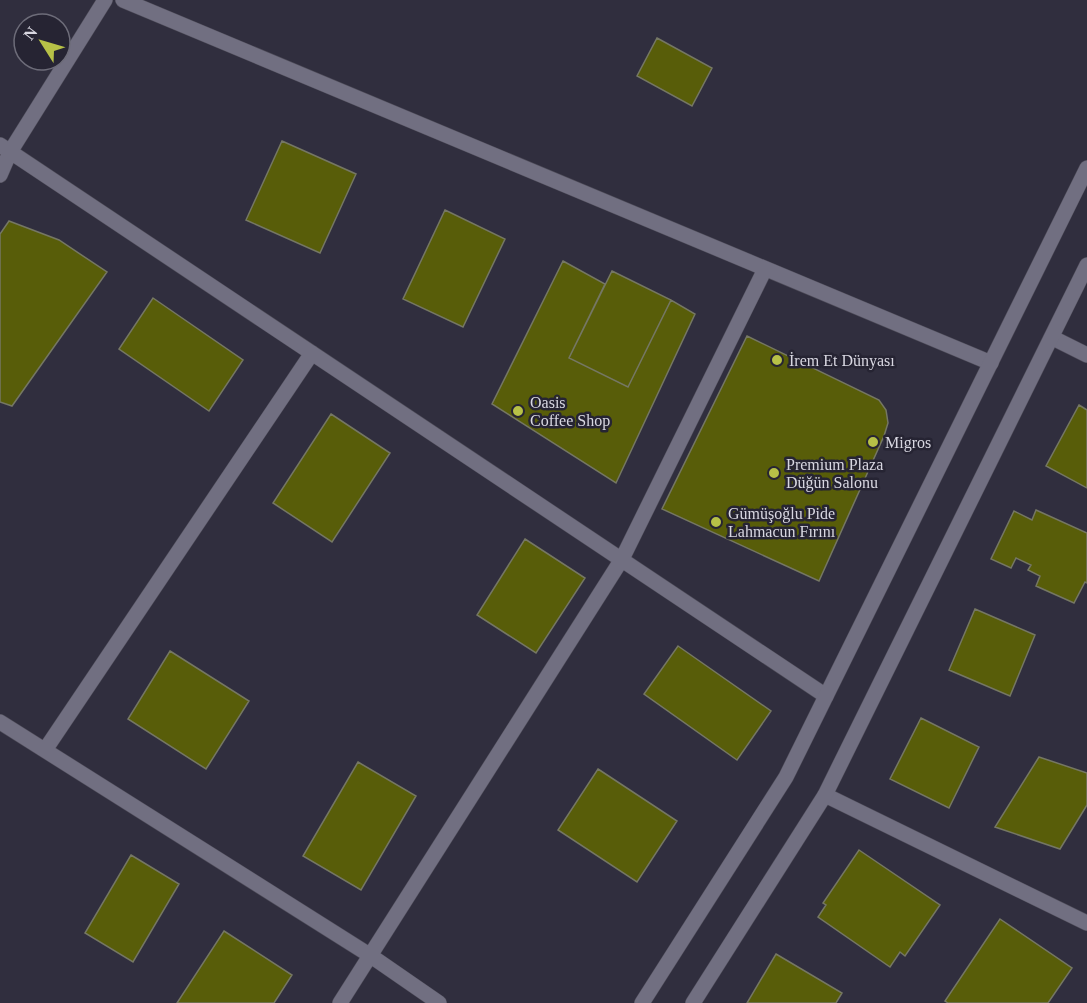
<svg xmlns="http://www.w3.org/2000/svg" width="1087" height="1003" font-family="'Times New Roman',serif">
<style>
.building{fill:#585d09;stroke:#757764;stroke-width:1.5}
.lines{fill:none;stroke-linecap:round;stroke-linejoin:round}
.minor-casing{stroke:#4e4c59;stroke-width:16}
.tertiary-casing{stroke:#4e4c59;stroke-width:16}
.minor{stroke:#716f81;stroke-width:15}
.tertiary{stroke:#716f81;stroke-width:15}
.poi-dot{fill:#b7c147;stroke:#262433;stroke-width:2}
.labels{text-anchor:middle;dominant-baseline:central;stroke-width:5;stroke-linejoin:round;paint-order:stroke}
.poi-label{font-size:16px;fill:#d8d7e1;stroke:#262433;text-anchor:start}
</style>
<rect width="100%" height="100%" fill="#302e3e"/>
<!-- building -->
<path class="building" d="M657,38L712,68L692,106L637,76Z
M282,141L356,174L320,253L246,220Z
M445,210L505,239L463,327L403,299Z
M9,221L59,240L107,272L12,406L0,402V234Z
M563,261L605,284L569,358L628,387L671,300L695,314L616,483L492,404Z
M612,271L671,300L628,387L569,358Z
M153,298L243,360L209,411L119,349Z
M747,336L879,400L886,410L888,423L884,436L819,581L662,509Z
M1079,405L1087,410V488L1046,466Z
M331,414L390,453L332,542L273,503Z
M1036,510L1087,533V583L1085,582L1074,603L1036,586L1040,576L1028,570L1031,565L1016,558L1011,568L991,559L1014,511L1032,520Z
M525,539L585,578L536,653L477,615Z
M975,609L1035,635L1010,696L949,670Z
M678,646L771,711L737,760L644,694Z
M170,651L249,701L206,769L128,719Z
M921,718L979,747L949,808L890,779Z
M1039,757L1087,773V805L1060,849L995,827Z
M358,762L416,796L361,890L303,856Z
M598,769L677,821L637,882L558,830Z
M859,850L940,905L905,956L900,952L890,967L818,917L826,905L823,903Z
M131,855L179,884L133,962L85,933Z
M1000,919L1072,968L1048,1003H948L945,1001Z
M224,931L292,975L274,1003H177Z
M776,954L842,993L836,1003H747Z"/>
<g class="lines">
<defs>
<path id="minor" d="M123,0L991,363
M0,145L826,696
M0,175L10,152L105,0
M1053,338L1087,355
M0,722L371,956L439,1003
M45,750L312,353
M825,795L1087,923
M340,1003L622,559L765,269"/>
<path id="tertiary" d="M642,1003L786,777L1087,168
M693,1003L825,795L1087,265"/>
</defs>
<!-- minor casing -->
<use href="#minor" class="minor-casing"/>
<!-- tertiary casing -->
<use href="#tertiary" class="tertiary-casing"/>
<!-- minor -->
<use href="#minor" class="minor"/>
<!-- tertiary -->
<use href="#tertiary" class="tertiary"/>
</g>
<!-- markers -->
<g class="poi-dot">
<circle cx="777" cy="360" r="6"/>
<circle cx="518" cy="411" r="6"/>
<circle cx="873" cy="442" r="6"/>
<circle cx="774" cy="473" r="6"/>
<circle cx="716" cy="522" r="6"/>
</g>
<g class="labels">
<!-- poi labels -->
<g class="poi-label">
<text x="789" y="360">İrem Et Dünyası</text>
<text x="530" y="402">Oasis<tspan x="530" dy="18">Coffee Shop</tspan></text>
<text x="885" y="442">Migros</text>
<text x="786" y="464">Premium Plaza<tspan x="786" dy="18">Düğün Salonu</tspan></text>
<text x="728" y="513">Gümüşoğlu Pide<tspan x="728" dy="18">Lahmacun Fırını</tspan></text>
</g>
</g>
<!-- north arrow -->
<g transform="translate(42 42) rotate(307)"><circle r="28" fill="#262433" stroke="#6d6c79" stroke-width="1.5"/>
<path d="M0-4.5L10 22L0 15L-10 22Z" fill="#b7c147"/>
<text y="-9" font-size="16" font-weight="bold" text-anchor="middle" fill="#d8d7e1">N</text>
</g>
</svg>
